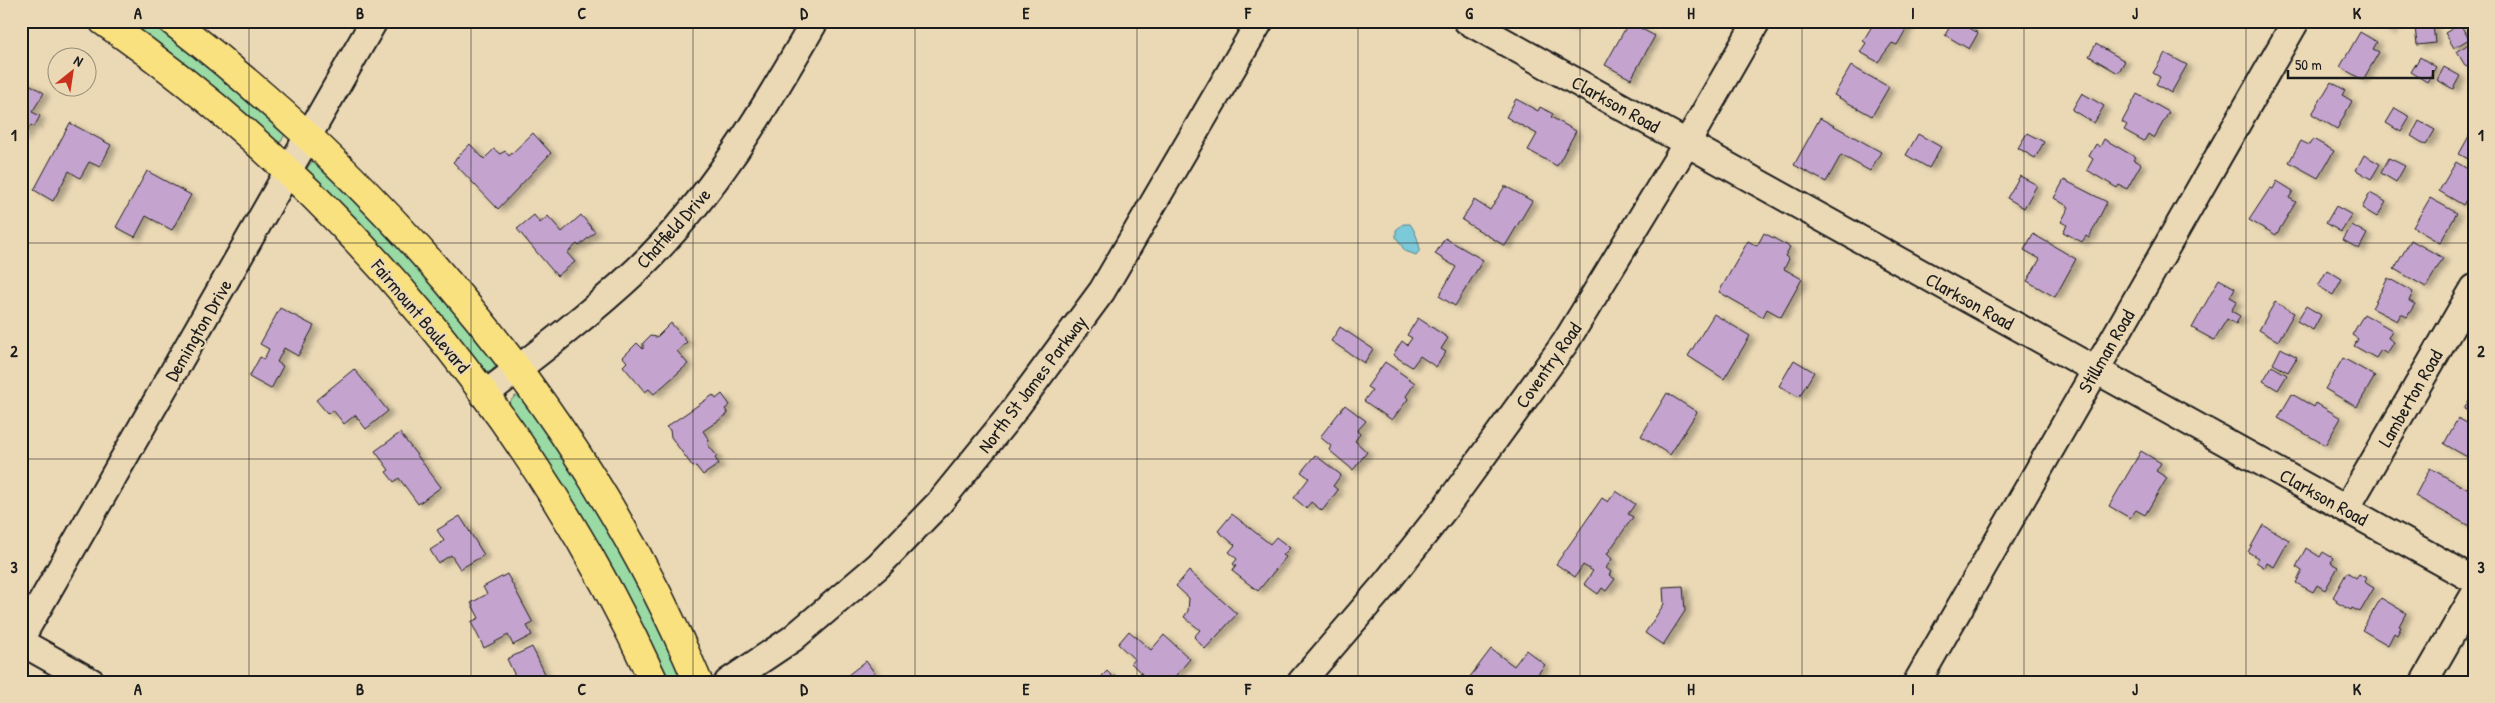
<svg xmlns="http://www.w3.org/2000/svg" width="2495" height="703" font-family="'Patrick Hand',sans-serif">
<style>
.green{fill:#99daa5;stroke:#5a7b60}
.water{fill:#7bc9d9;stroke:#55848d}
.building{fill:#c4a4cf;stroke:#1c1c1c;filter:url(#shadow)}
.lines{fill:none;stroke-linecap:round;stroke-linejoin:round}
.minor-casing{stroke:#1c1c1c;stroke-width:30}
.major-casing{stroke:#1c1c1c;stroke-width:31}
.minor{stroke:#ebd9b6;stroke-width:26}
.major{stroke:#fae180;stroke-width:28}
.grid{fill:none;stroke:#1c1c1c;stroke-width:1;stroke-opacity:0.55}
.labels{text-anchor:middle;dominant-baseline:central;stroke-width:4;stroke-linejoin:round;paint-order:stroke}
.street-label{font-size:19px;fill:#1c1c1c;stroke:#ebd9b6}
.neatline{fill:none;stroke:#1c1c1c;stroke-width:2}
.grid-label{font-size:16px;text-anchor:middle;font-weight:bold;fill:#1c1c1c}
</style>
<defs>
<filter id="shadow"><feDropShadow dx="5.5" dy="3" stdDeviation="2.5" flood-color="#0004"/></filter>
</defs>
<rect width="100%" height="100%" fill="#ebd9b6"/>
<filter id="ink" filterUnits="userSpaceOnUse"><feTurbulence type="fractalNoise" baseFrequency=".02" numOctaves="2"/><feDisplacementMap in="SourceGraphic" scale="10" xChannelSelector="R" yChannelSelector="G"/><feConvolveMatrix kernelMatrix="1 2 1 2 8 2 1 2 1" color-interpolation-filters="sRGB"/></filter>
<g filter="url(#ink)">
<!-- green -->
<path class="green" d="M117,21H156L185,42L286,132L281,142L274,141Z
M318,159L328,164L497,359L496,366L490,372H483L308,178L306,169L312,162Z
M519,395L525,398L623,551L687,682H665L510,410L509,403L514,397Z"/>
<!-- water -->
<path class="water" d="M1403,224H1410C1415,230 1419,242 1420,250L1416,255L1405,251L1396,237V230Z"/>
<!-- building -->
<path class="building" d="M1558,21H1575L1571,28Z
M1875,21H1904L1909,24L1897,45L1892,43L1878,62L1860,52L1866,43L1863,41Z
M1953,21H1958L1978,33L1969,49L1945,35Z
M2373,21H2396L2390,31Z
M1629,22L1655,36L1631,79L1605,65Z
M2460,24L2469,39L2454,48L2445,33Z
M2433,25L2435,43L2417,45L2415,27Z
M2360,32L2377,42L2373,49L2379,52L2363,80L2340,67Z
M2471,42L2474,46V62L2466,67L2457,52Z
M2096,44L2125,61L2118,73L2089,56Z
M2165,53L2187,65L2171,93L2156,84L2160,77L2153,73Z
M2420,57L2436,67L2427,82L2411,72Z
M1851,66L1889,87L1872,116L1834,95Z
M2444,67L2460,76L2453,89L2437,80Z
M21,79L44,93L32,112L40,116L34,127L31,125L22,140Z
M2331,82L2345,90L2342,95L2352,101L2337,129L2312,114Z
M2082,93L2104,106L2094,123L2072,110Z
M2137,94L2169,112L2154,138L2148,134L2144,141L2124,130L2127,125L2122,122Z
M1516,99L1538,111L1540,107L1553,114L1551,117L1576,131L1557,166L1528,150L1537,134L1506,117Z
M2474,99V110L2469,107Z
M2395,108L2410,117L2401,132L2386,123Z
M1820,118L1881,152L1870,171L1841,155L1826,182L1794,165Z
M2419,121L2435,130L2426,145L2411,136Z
M70,123L111,145L100,167L89,162L80,178L69,171L53,201L34,190Z
M2473,129H2474V162L2459,154Z
M533,133L551,153L498,209L453,162L470,144L484,159L494,149L500,154L505,151L509,156Z
M2027,133L2044,142L2035,158L2018,148Z
M1918,134L1941,147L1929,168L1906,155Z
M2104,139L2135,157L2133,160L2141,164L2127,189L2119,185L2117,188L2087,170L2093,159L2089,156L2096,144L2100,147Z
M2313,139L2334,151L2318,178L2289,162L2301,141L2309,145Z
M2364,155L2380,164L2371,179L2356,170Z
M2389,158L2405,166L2396,182L2381,173Z
M2456,162L2474,173V186L2463,205L2439,191Z
M147,171L191,195L172,230L146,216L135,237L116,227Z
M2020,176L2037,185L2024,208L2007,198Z
M2064,180L2107,202L2089,238L2086,236L2082,242L2063,232L2067,225L2061,222L2069,207L2054,198Z
M2277,181L2293,191L2289,198L2296,202L2276,235L2249,220L2270,188L2273,189Z
M1505,186L1532,201L1505,246L1462,220L1474,200L1490,210Z
M2370,193L2386,202L2377,217L2362,208Z
M2430,198L2457,213L2440,243L2413,227Z
M2336,206L2352,215L2341,232L2326,223Z
M534,215L540,223L548,216L562,232L581,215L595,232L579,246L577,244L567,253L575,262L557,276L517,229Z
M2352,225L2367,234L2359,249L2343,240Z
M1764,233L1790,247L1785,256L1789,259L1784,269L1802,279L1781,317L1767,309L1763,317L1719,292L1748,241L1757,246Z
M2033,234L2076,259L2055,297L2027,281L2040,259L2024,250Z
M1445,238L1483,260L1455,306L1439,296L1456,267L1435,254Z
M2411,240L2443,258L2426,287L2394,269Z
M2327,270L2342,279L2333,295L2318,286Z
M2388,278L2413,292L2409,301L2415,304L2407,317L2401,314L2397,321L2372,308Z
M2219,279L2235,288L2230,297L2237,301L2231,311L2240,316L2236,324L2227,319L2214,340L2192,328Z
M2275,302L2294,313L2278,341L2259,330Z
M2306,306L2321,315L2313,330L2297,321Z
M280,308L314,326L298,356L284,348L277,362L283,366L271,389L249,377L260,357L264,359L269,349L260,344Z
M1714,314L1750,336L1724,379L1688,356Z
M2364,314L2392,330L2388,338L2394,342L2387,354L2381,350L2376,358L2354,346L2358,339L2352,335Z
M1418,318L1448,338L1441,349L1446,352L1436,367L1420,356L1412,367L1393,355L1402,341L1407,345L1412,338L1407,335Z
M671,323L687,342L677,351L688,364L654,394L649,389L645,392L623,366L627,362L623,357L637,343L643,349V343L650,336L657,337Z
M1340,327L1373,349L1364,363L1331,341Z
M2281,348L2297,357L2288,372L2273,364Z
M2343,358L2375,376L2357,407L2325,389Z
M1794,360L1814,372L1799,397L1779,386Z
M1385,362L1415,383L1406,396L1408,399L1392,420L1364,401L1372,390L1367,387Z
M2272,366L2287,375L2278,390L2263,381Z
M354,369L388,411L366,429L355,415L344,424L333,410L328,414L316,400Z
M1667,393L1697,412L1670,455L1641,436Z
M2474,393V414L2464,409Z
M722,394L730,405L725,409L728,414L703,431L709,440L708,445L717,456L715,458L719,464L703,475L696,466L693,467L671,437L670,430L666,427L713,395L716,399Z
M2292,394L2314,407L2316,403L2341,418L2325,445L2278,418Z
M1345,405L1366,421L1357,431L1360,434L1355,441L1367,452L1353,470L1329,450L1331,446L1320,437Z
M2458,418L2474,427V454L2471,459L2444,444Z
M400,433L441,487L418,504L399,478L394,482L386,472L389,470L375,451Z
M2141,451L2161,463L2156,471L2167,478L2145,515L2136,510L2130,518L2109,506Z
M1315,455L1341,475L1333,486L1338,490L1322,511L1311,502L1306,508L1294,498L1309,478L1301,472Z
M2430,468L2474,493V521L2471,527L2415,496Z
M1616,491L1635,504L1628,514L1633,517L1607,554L1612,559L1606,568L1611,572L1609,575L1615,579L1606,591L1602,588L1598,594L1584,584L1593,571L1583,565L1575,577L1556,564L1602,498L1608,502Z
M1232,514L1270,544L1276,537L1290,548L1283,555L1286,557L1258,591L1232,571L1236,566L1233,564L1237,559L1229,552L1235,545L1218,531Z
M460,516L484,555L460,569L451,555L438,563L430,550L444,541L437,530Z
M2263,525L2289,540L2274,567L2267,563L2265,568L2256,562L2258,558L2248,552Z
M2306,548L2320,557L2323,552L2333,558L2331,563L2338,567L2325,590L2317,585L2313,592L2296,583L2302,571L2296,567Z
M1189,571L1237,614L1205,649L1194,637L1200,630L1184,617L1188,611L1189,598L1176,586Z
M2347,572L2356,578L2359,574L2366,578L2364,582L2374,588L2360,612L2352,608L2351,610L2336,602L2337,600L2333,597Z
M507,574L533,623L527,626L532,635L513,645L508,635L484,648L471,622L479,618L471,603L487,594L483,587Z
M1683,586L1685,611L1663,645L1645,633L1664,604L1663,587Z
M2381,598L2406,613L2399,626L2401,627L2397,635L2394,633L2388,645L2362,630Z
M1129,631L1151,650L1164,635L1190,659L1172,680L1174,682H1150L1131,663L1134,659L1118,644Z
M532,647L549,682H518L507,659Z
M1491,649L1514,666L1526,650L1545,665L1531,682H1466Z
M866,661L881,682H839Z
M1107,671L1113,677L1115,676L1121,682H1096Z"/>
<g class="lines">
<defs>
<path id="minor" d="M1467,21L2474,580
M484,395C536,355 589,315 637,270C711,199 764,110 815,21
M2346,509L2474,288
M21,638L374,21
M21,642L92,682
M728,682L792,639L878,566L939,503L1008,418L1102,291L1260,21
M1301,682L1386,583L1445,508L1565,343L1687,143L1757,21
M1917,682L2296,21
M2424,682L2474,595"/>
<path id="major" d="M103,21C341,186 533,419 654,682
M172,21C395,193 589,421 698,682"/>
</defs>
<!-- minor casing -->
<use href="#minor" class="minor-casing"/>
<!-- major casing -->
<use href="#major" class="major-casing"/>
<!-- minor -->
<use href="#minor" class="minor"/>
<!-- major -->
<use href="#major" class="major"/>
</g>
</g>
<!-- grid -->
<path class="grid" d="M249,21V682M471,21V682M693,21V682M915,21V682M1137,21V682M1358,21V682M1580,21V682M1802,21V682M2024,21V682M2246,21V682M21,243H2474M21,459H2474"/>
<g class="labels">
<!-- street labels -->
<g class="street-label">
<text transform="translate(1616 104) rotate(29)">Clarkson Road</text>
<text transform="translate(673 228) rotate(-48)">Chatfield Drive</text>
<text transform="translate(1970 301) rotate(29)">Clarkson Road</text>
<text transform="translate(421 316) rotate(50)">Fairmount Boulevard</text>
<text transform="translate(198 330) rotate(-60)">Demington Drive</text>
<text transform="translate(2106 351) rotate(-60)">Stillman Road</text>
<text transform="translate(1548 365) rotate(-55)">Coventry Road</text>
<text transform="translate(1032 384) rotate(-53)">North St James Parkway</text>
<text transform="translate(2410 398) rotate(-60)">Lamberton Road</text>
<text transform="translate(2324 497) rotate(29)">Clarkson Road</text>
</g>
</g>
<!-- margin -->
<rect width="2495" height="703" fill="none" stroke="#ebd9b6" stroke-width="55"/>
<!-- north arrow -->
<g transform="translate(72 72) rotate(30)"><circle r="24" fill="#ebd9b6" stroke="#988d78"/>
<path d="M0-4L9 19L0 12L-9 19Z" fill="#c8321e"/>
<text y="-8" font-size="14" font-weight="bold" text-anchor="middle" fill="#1c1c1c">N</text>
</g>
<!-- scale -->
<path d="M2288 70v8h145v-8" fill="none" stroke="#1c1c1c" stroke-width="2.5"/>
<text x="2295" y="70" font-size="15" fill="#1c1c1c" stroke="#ebd9b6" stroke-width="4" paint-order="stroke">50 m</text>
<rect x="28" y="28" width="2440" height="648" class="neatline"/>
<g class="grid-label">
<text x="138" y="19">A</text>
<text x="360" y="19">B</text>
<text x="582" y="19">C</text>
<text x="804" y="19">D</text>
<text x="1026" y="19">E</text>
<text x="1248" y="19">F</text>
<text x="1469" y="19">G</text>
<text x="1691" y="19">H</text>
<text x="1913" y="19">I</text>
<text x="2135" y="19">J</text>
<text x="2357" y="19">K</text>
<text x="14" y="141">1</text>
<text x="2481" y="141">1</text>
<text x="14" y="357">2</text>
<text x="2481" y="357">2</text>
<text x="14" y="573">3</text>
<text x="2481" y="573">3</text>
<text x="138" y="695">A</text>
<text x="360" y="695">B</text>
<text x="582" y="695">C</text>
<text x="804" y="695">D</text>
<text x="1026" y="695">E</text>
<text x="1248" y="695">F</text>
<text x="1469" y="695">G</text>
<text x="1691" y="695">H</text>
<text x="1913" y="695">I</text>
<text x="2135" y="695">J</text>
<text x="2357" y="695">K</text>
</g>
</svg>
